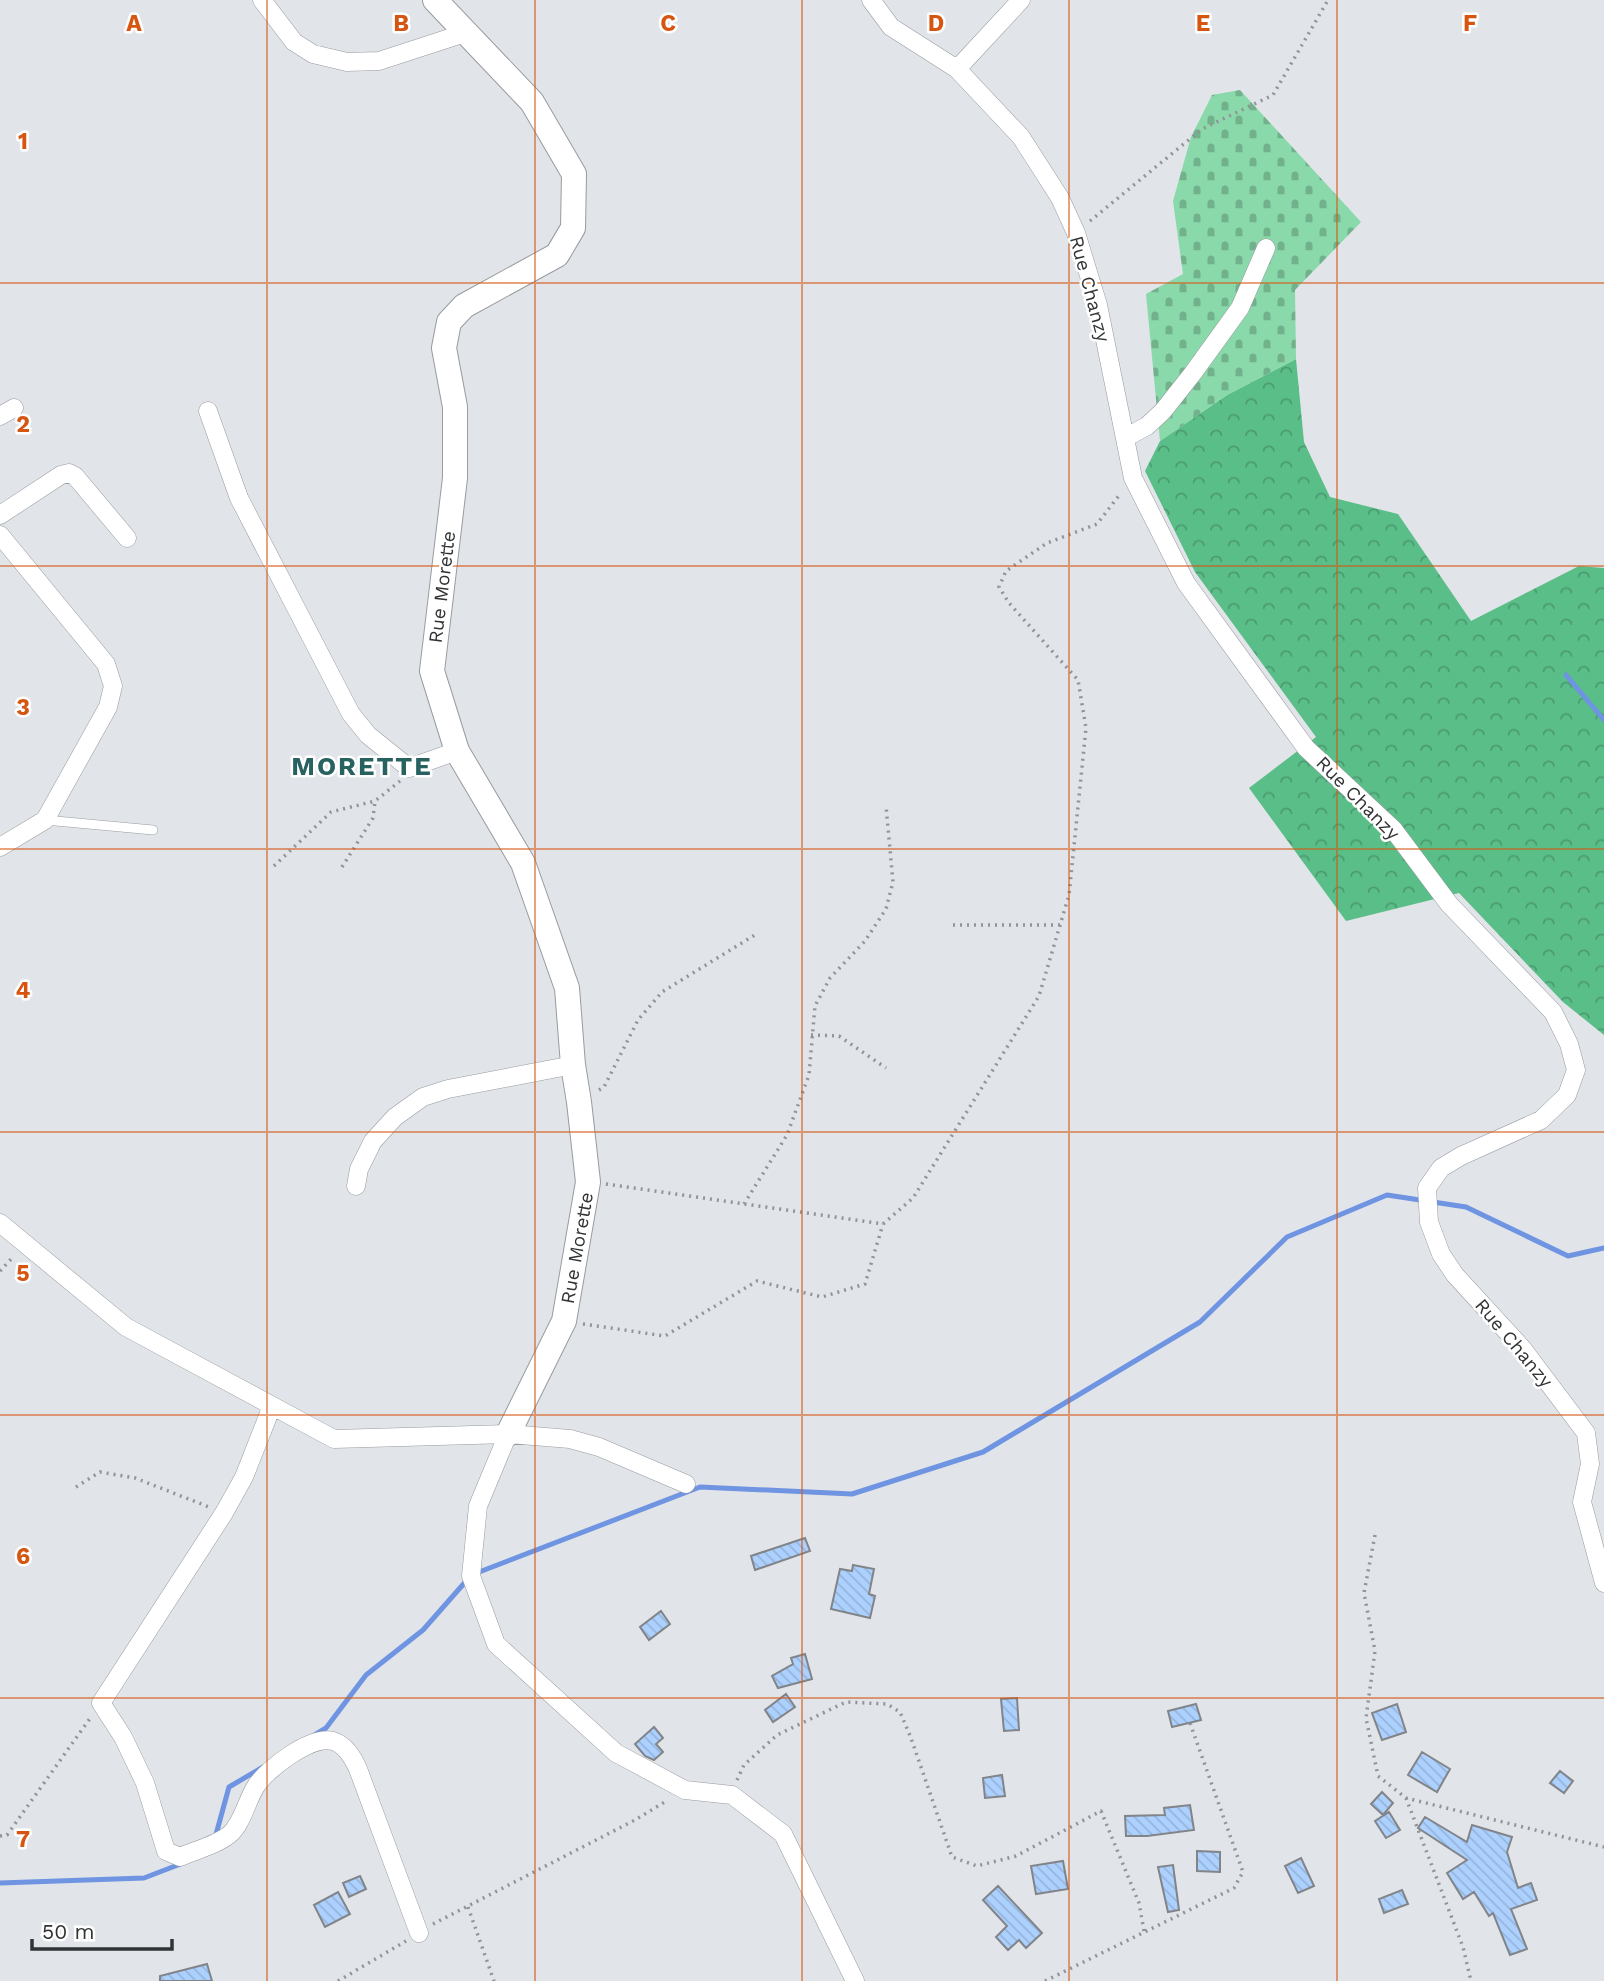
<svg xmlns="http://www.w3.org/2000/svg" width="1604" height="1981" font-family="'Work Sans',sans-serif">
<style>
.forest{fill:url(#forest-crowns)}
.cemetery{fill:url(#cemetery-stones)}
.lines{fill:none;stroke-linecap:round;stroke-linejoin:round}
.stream{stroke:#6e94e2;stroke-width:5}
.building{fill:url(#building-back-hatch);stroke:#818488;stroke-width:2}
.lane-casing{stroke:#989b9f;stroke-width:10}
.street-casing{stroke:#989b9f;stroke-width:19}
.secondary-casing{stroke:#989b9f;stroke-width:26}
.path{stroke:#919396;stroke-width:3.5;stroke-dasharray:2 5;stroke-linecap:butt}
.lane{stroke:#fff;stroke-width:9}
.street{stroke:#fff;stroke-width:18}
.secondary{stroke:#fff;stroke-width:24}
.grid{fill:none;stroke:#d65510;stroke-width:2;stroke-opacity:0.55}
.labels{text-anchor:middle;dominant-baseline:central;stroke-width:5;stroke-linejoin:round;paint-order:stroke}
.street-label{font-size:19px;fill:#313334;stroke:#fff}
.district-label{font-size:26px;font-weight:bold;letter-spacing:2px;fill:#276160;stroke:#fff}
.grid-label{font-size:23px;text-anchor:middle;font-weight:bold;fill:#d65510;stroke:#fff;stroke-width:5;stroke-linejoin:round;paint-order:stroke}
</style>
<defs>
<pattern id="forest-crowns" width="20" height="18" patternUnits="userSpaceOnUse" patternTransform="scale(1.75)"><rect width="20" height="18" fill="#5abe88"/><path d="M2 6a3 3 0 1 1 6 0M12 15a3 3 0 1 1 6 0" fill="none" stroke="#4b9b70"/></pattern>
<pattern id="cemetery-stones" width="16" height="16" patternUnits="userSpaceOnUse" patternTransform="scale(1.75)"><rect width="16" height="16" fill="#89d9aa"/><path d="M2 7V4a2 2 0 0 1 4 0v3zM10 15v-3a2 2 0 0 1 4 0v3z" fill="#71b18b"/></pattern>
<pattern id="building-back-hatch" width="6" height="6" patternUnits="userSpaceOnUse" patternTransform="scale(1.75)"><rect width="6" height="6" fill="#add1ff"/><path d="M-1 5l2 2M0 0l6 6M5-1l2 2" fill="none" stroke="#95b4db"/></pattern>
</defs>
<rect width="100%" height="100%" fill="#e1e4e8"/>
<!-- forest -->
<path class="forest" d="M1296,359L1304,442L1330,497L1398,514L1471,621L1579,566L1604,568V1035L1563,1002L1459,893L1346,921L1249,788L1316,737L1195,572L1145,471L1160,441L1227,395Z"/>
<!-- cemetery -->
<path class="cemetery" d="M1240,90L1361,222L1295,290L1296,359L1227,395L1160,441L1146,294L1183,274L1173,201L1191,137L1212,95Z"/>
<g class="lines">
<!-- stream -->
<path class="stream" d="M1566,675L1604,720
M474,1574L700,1487L852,1494L983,1452L1200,1322L1287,1237L1387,1195L1466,1207L1568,1256L1604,1248
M313,1736L326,1728L366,1675L423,1630L467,1580
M215,1838L229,1787L263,1767
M0,1883L144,1878L183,1863"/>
</g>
<!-- building -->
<path class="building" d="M805,1538L810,1551L755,1570L751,1556Z
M853,1565L874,1569L869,1594L875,1596L870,1618L831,1609L840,1569L852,1571Z
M661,1611L670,1624L649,1640L640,1627Z
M805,1654L812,1679L778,1688L772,1676L793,1664L791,1658Z
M786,1694L795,1707L773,1722L765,1710Z
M1017,1698L1019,1730L1004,1731L1001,1699Z
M1196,1704L1201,1720L1172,1727L1168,1711Z
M1397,1704L1406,1732L1382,1740L1372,1713Z
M654,1727L663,1738L656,1744L663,1752L654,1760L645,1756L635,1744Z
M1422,1752L1450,1769L1437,1792L1408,1775Z
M1560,1771L1573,1781L1564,1793L1550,1783Z
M1002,1775L1005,1796L985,1798L983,1778Z
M1382,1792L1393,1803L1383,1815L1371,1804Z
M1190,1805L1194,1830L1147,1836H1126L1125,1816L1165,1815L1164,1808Z
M1389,1812L1400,1830L1386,1838L1375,1821Z
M1425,1817L1467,1842L1472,1825L1512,1837L1507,1852L1518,1888L1531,1883L1537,1900L1511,1909L1527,1949L1510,1955L1493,1913L1489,1916L1474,1892L1463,1899L1447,1873L1467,1860L1418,1828Z
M1197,1851L1220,1852V1872L1197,1871Z
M1301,1858L1314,1886L1298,1893L1285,1866Z
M1063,1861L1068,1889L1036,1894L1031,1866Z
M1173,1865L1179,1910L1168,1912L1158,1867Z
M360,1876L366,1889L349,1897L343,1883Z
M998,1886L1042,1933L1026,1948L1019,1940L1008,1950L996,1937L1007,1926L983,1900Z
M1402,1890L1408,1904L1384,1913L1379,1899Z
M338,1892L350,1914L325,1927L314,1905Z
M207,1964L212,1981H160V1976Z"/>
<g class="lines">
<defs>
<path id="lane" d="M45,820L153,830"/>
<path id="street" d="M262,0L294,42L313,54L347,62L379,61L465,33
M871,0L891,27L957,69L1021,137L1060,198L1076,233L1098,305L1133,478L1186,583L1306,748L1393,829L1449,904L1553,1012L1569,1044L1576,1070L1567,1095L1541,1120L1461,1156L1441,1168L1427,1188L1429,1222L1441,1254L1455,1275L1522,1348L1586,1433L1590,1464L1582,1502L1604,1583
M957,69L1021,0
M208,411L239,498L351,714L368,735L409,768L457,751
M0,416L14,408
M1125,438L1147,426L1163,411L1193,373L1240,308L1266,248
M0,515L61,475L69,473L75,476L127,538
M0,535L106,664L113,686L108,707L45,820L0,847
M356,1186L359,1169L373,1141L395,1117L423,1097L448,1089L573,1065
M0,1223L126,1327L334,1439L508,1434L478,1506L471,1576L496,1644L616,1753L685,1790L732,1795L783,1834L855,1981
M272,1406L244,1477L224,1513L101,1703L123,1737L145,1783L166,1851L180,1857C196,1850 217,1845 230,1834C242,1824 247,1800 256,1786C267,1769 311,1735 333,1741C346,1745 353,1758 358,1769L419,1933
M508,1434L570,1439L599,1447L686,1484"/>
<path id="secondary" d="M435,0L532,102L574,174L573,228L557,255L464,306L449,322L444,348L455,407V478L432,671L457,751L523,863L567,988L573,1065L579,1102L588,1182L564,1321L508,1434"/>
</defs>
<!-- lane casing -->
<use href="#lane" class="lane-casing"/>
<!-- street casing -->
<use href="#street" class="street-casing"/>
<!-- secondary casing -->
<use href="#secondary" class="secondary-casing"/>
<!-- path -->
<path class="path" d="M1090,221L1202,129L1273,95L1328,0
M274,866L331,812L375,801L400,781
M342,867L373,818L375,801
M953,925H1060
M811,1035L839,1036L886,1068
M599,1090L604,1087L638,1020L662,992L758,933
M606,1184L883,1224L913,1198L1039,996L1069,895L1086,728L1078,680L1009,603L999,587L1006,571L1047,543L1097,524L1121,493
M744,1204L787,1135L809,1075L815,1006L830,978L865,941L886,909L893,882L886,806
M0,1271L13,1257
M583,1324L665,1336L757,1281L822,1297L865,1284L883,1224
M76,1487L100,1472L135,1478L209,1507
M1375,1535L1364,1593L1375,1651L1366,1718L1378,1776L1406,1798L1604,1847
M737,1780L744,1765L777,1735L846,1702L887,1704L900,1712L911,1738L952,1857L977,1866L1016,1856L1101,1811L1139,1903L1144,1931
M1406,1798L1463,1947L1471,1981
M0,1836L7,1835L91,1717
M468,1907L494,1981
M433,1924L635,1820L668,1800
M338,1981L406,1941
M1045,1981L1234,1888L1243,1872L1190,1723"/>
<!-- lane -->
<use href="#lane" class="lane"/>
<!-- street -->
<use href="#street" class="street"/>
<!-- secondary -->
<use href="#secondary" class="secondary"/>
</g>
<!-- grid -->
<path class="grid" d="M267,0V1981M535,0V1981M802,0V1981M1069,0V1981M1337,0V1981M0,283H1604M0,566H1604M0,849H1604M0,1132H1604M0,1415H1604M0,1698H1604"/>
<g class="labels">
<!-- street labels -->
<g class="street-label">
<text transform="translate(1090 289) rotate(75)">Rue Chanzy</text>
<text transform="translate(442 587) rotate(-83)">Rue Morette</text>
<text transform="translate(1358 798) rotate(45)">Rue Chanzy</text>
<text transform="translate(577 1248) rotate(-80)">Rue Morette</text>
<text transform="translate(1514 1343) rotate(50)">Rue Chanzy</text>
</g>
<!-- district labels -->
<g class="district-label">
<text x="362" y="766">MORETTE</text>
</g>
</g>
<g class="grid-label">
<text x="134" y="31">A</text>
<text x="401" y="31">B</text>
<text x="668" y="31">C</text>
<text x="936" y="31">D</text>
<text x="1203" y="31">E</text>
<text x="1470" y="31">F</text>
<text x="23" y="149">1</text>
<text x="23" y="432">2</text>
<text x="23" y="715">3</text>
<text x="23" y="998">4</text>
<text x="23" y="1281">5</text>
<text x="23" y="1564">6</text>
<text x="23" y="1847">7</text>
</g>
<!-- scale -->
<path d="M32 1939v10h140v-10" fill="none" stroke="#313334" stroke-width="3.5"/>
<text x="42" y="1939" font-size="21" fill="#313334" stroke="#ffffff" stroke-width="5" paint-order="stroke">50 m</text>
</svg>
